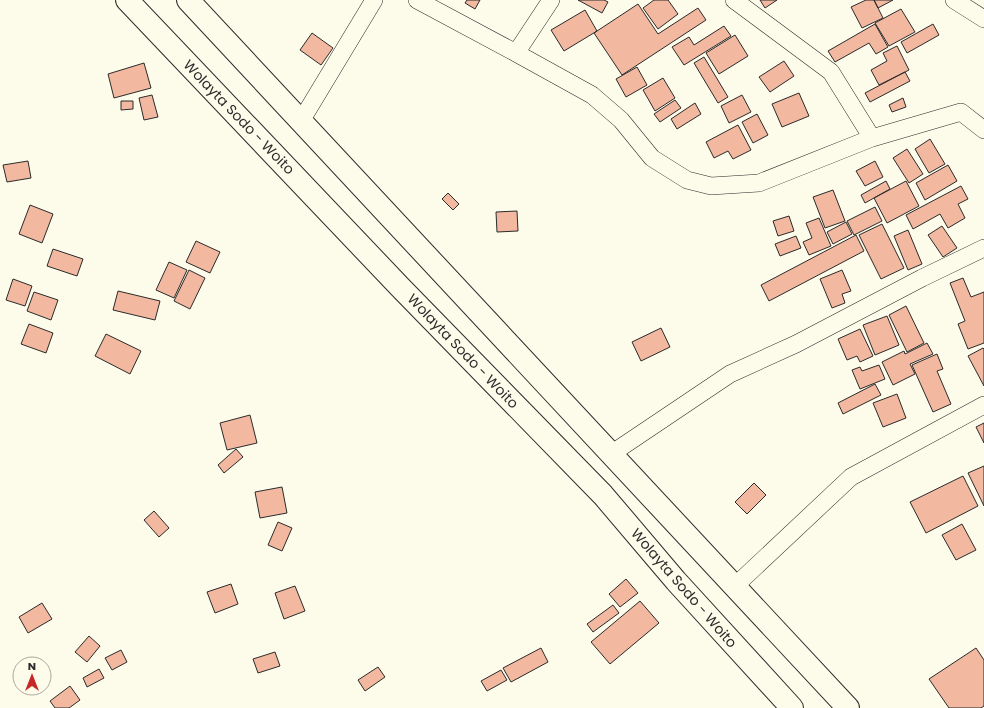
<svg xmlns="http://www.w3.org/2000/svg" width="984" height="708" font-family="Poppins,sans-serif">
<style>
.building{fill:#f2b8a0;stroke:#2b2b2b}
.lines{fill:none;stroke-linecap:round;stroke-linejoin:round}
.street-casing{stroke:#2b2b2b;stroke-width:18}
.highway-casing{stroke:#2b2b2b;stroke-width:24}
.street{stroke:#fdfbea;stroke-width:17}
.highway{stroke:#fdfbea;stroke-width:22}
.labels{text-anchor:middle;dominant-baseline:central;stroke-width:3;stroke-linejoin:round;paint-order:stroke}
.street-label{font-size:14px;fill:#2b2b2b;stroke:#fdfbea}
</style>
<rect width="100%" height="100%" fill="#fdfbea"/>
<!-- building -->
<path class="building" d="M467,0H480L475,9L465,3Z
M578,0H604L608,2L602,13Z
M654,0H668L678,14L658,29L643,8Z
M760,0H777L765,8Z
M866,0H874L883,18L862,28L851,7Z
M874,0H893L878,8Z
M638,4L658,34L698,8L706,20L622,75L594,33Z
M901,9L915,32L889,46L875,23Z
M585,10L597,31L564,51L551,30Z
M875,24L888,47L876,54L869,43L835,62L828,51Z
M933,24L939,35L907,53L901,42Z
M724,26L731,36L684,65L672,47L689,37L694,45Z
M312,33L333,48L321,65L300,50Z
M735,35L748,56L719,74L706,53Z
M897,46L909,70L879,85L871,70L887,61L883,53Z
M704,57L728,97L718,103L694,63Z
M784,61L794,76L770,92L759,77Z
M144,63L151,88L114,98L108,74Z
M637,67L647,85L626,97L616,79Z
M905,72L910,81L870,102L865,93Z
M663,78L675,98L655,111L643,90Z
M799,93L809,116L782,127L772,104Z
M152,95L158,117L144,120L139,98Z
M742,95L751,112L729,123L721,106Z
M903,98L906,107L892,112L889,105Z
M675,100L681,108L660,122L654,114Z
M121,101H133V109L121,110Z
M695,103L701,114L677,129L671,119Z
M757,114L768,135L753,143L742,122Z
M738,125L751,150L733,159L728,151L714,158L706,142Z
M930,139L945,164L929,173L915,149Z
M907,149L923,174L909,183L893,158Z
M28,161L31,178L7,182L3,165Z
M875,161L883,177L865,186L856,171Z
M948,165L957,181L925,200L916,183Z
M886,181L890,189L865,203L861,195Z
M906,181L919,206L887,223L874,198Z
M961,186L968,199L958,204L965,218L948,228L940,214L913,229L906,215Z
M833,190L845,221L825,228L813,197Z
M448,193L459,204L453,210L442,199Z
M30,205L53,214L42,243L19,234Z
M875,207L882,221L854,235L847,221Z
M517,211L518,231L497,232L496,212Z
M789,216L794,231L778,236L773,221Z
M819,218L831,246L809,255L803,242L812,238L806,223Z
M846,222L852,234L833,244L827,232Z
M882,224L904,268L881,279L859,235Z
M942,226L957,248L943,257L928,235Z
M908,230L922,264L908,270L894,236Z
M856,235L864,251L769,301L761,285Z
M796,236L801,248L780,256L775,244Z
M196,241L220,252L210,273L186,262Z
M53,249L83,259L77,276L47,266Z
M169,262L187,270L174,298L156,290Z
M189,270L205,278L190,309L174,301Z
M842,270L851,291L842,294L845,303L832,308L820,279Z
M963,278L971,297L984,292V343L968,349L958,324L965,321L950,283Z
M13,279L32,286L25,306L6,300Z
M118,291L160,301L155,320L113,310Z
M34,292L58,300L51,320L27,311Z
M906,306L924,343L907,352L889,315Z
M887,316L899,345L875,355L863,325Z
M29,324L53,333L46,353L21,344Z
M661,328L670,347L641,361L632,342Z
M860,329L873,356L860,362L857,356L847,360L838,339Z
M106,334L141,351L130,374L95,356Z
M927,343L933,354L910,364L915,374L893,385L882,362L904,351L905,354Z
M983,348L984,349V386L968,356Z
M937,354L943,369L937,371L951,404L933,412L912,365Z
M879,365L885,379L860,389L852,370L860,367L862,371Z
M875,384L881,395L843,414L838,403Z
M897,394L906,418L883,427L873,403Z
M250,415L257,443L227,450L220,423Z
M984,423V443L976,427Z
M236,449L243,457L224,473L218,465Z
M984,466V506L968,473Z
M963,476L978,506L926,533L910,502Z
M754,483L766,495L747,514L735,502Z
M282,487L287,513L260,518L255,492Z
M154,511L169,528L159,537L144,520Z
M278,522L292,528L282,551L268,545Z
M962,524L976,550L956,560L942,535Z
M626,579L638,593L620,607L609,594Z
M231,584L238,604L215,613L207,592Z
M295,586L305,611L284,619L275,593Z
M640,601L659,623L610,664L591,642Z
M42,603L52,619L28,633L19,617Z
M613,605L619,613L593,632L587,624Z
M89,636L100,646L87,662L75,652Z
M541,648L548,662L511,682L503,668Z
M976,648L984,660V706L981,708H949L929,679Z
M121,650L127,662L112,670L105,658Z
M275,652L280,666L258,673L253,659Z
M378,667L385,677L365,691L358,680Z
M99,669L104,678L87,687L83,678Z
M501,670L507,680L487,691L481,681Z
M70,686L80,700L69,708H55L50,701Z"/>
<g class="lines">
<defs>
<path id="street" d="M417,0L516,53L551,0
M954,0L984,19
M516,53L592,95L621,120L652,158L687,180L711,186L759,183L872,138L831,72L734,0
M301,121L374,0
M872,138L961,112L984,130
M611,454L730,374L796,344L922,278L984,248
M735,586L851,477L984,405"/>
<path id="highway" d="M127,0L400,287L603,495L676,581L792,708
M188,0L848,708"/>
</defs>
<!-- street casing -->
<use href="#street" class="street-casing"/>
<!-- highway casing -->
<use href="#highway" class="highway-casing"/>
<!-- street -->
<use href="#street" class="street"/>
<!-- highway -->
<use href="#highway" class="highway"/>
</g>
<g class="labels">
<!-- street labels -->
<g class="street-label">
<text transform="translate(239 117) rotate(46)">Wolayta Sodo - Woito</text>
<text transform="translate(463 351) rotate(46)">Wolayta Sodo - Woito</text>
<text transform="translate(684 588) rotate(49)">Wolayta Sodo - Woito</text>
</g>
</g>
<!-- north arrow -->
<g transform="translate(32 676)"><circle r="19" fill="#fdfbea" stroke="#a9a89e"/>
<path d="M0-3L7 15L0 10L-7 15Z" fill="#c62828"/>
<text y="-6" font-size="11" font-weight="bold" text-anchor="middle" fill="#2b2b2b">N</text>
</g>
</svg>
